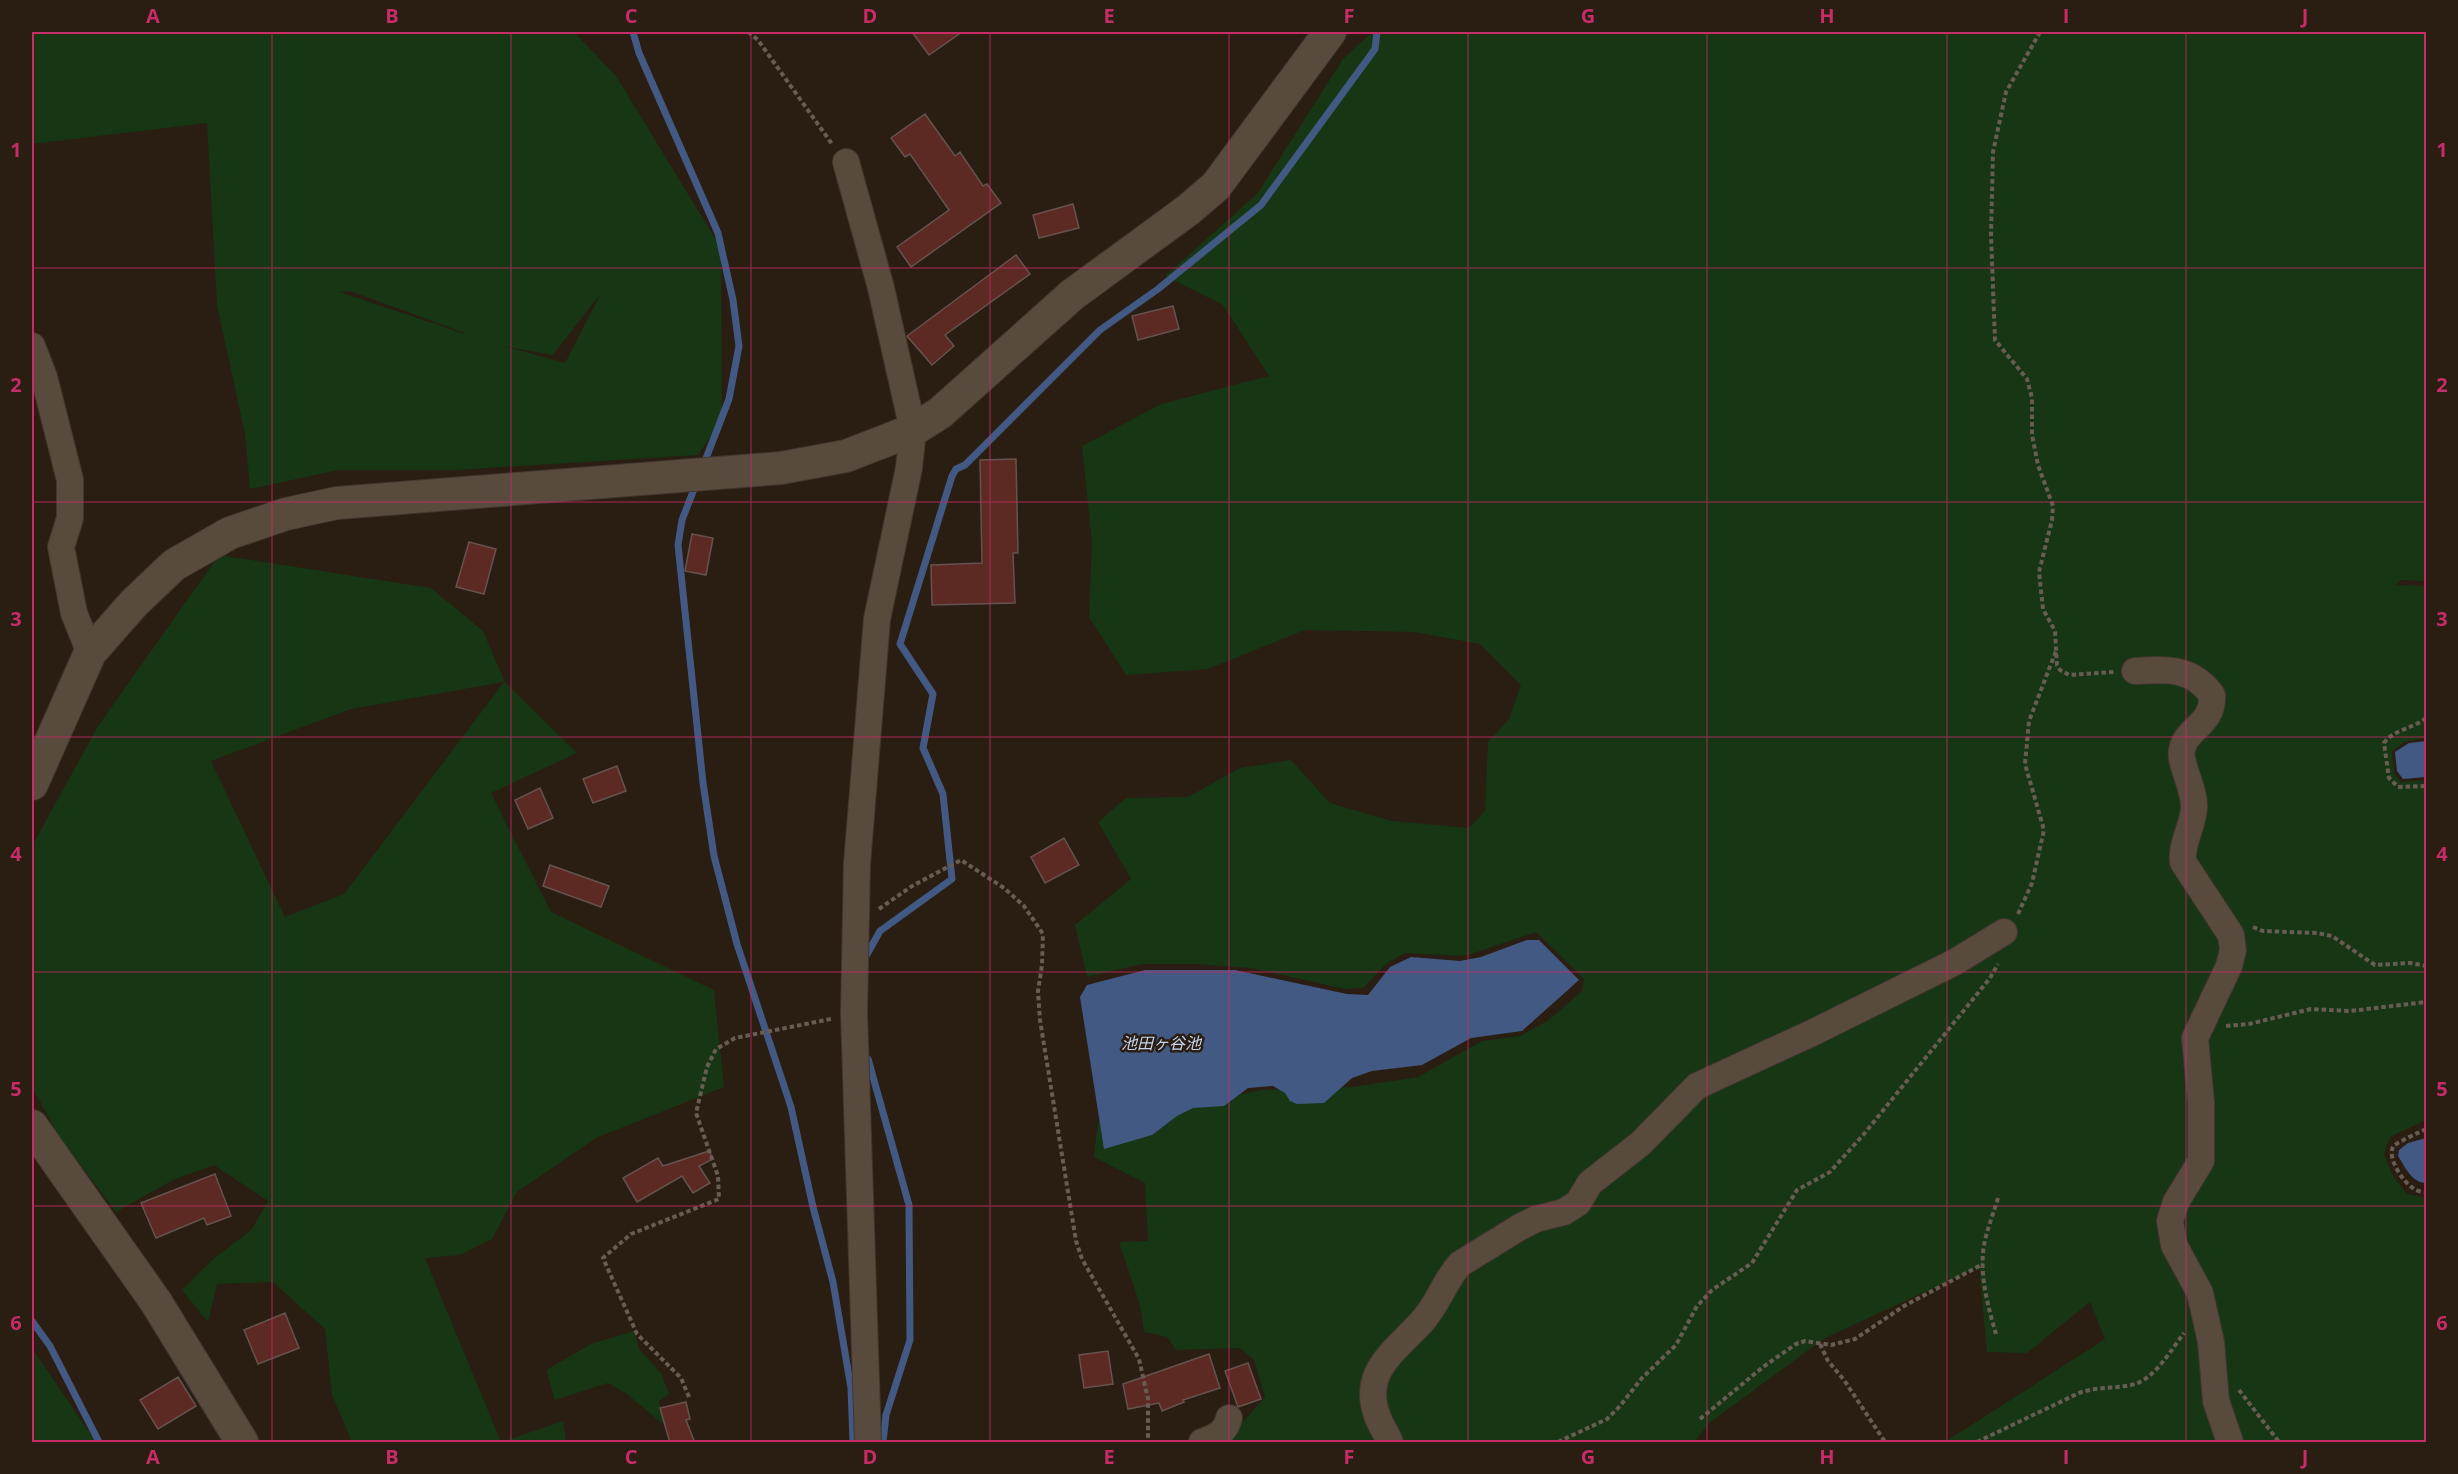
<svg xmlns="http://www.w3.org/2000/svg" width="2458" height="1474" font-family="'Open Sans','Noto Sans JP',sans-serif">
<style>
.green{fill:#163614;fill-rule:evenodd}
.water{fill:#425984}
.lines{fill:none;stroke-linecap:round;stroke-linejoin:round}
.stream{stroke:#425984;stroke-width:7}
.building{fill:#5d2a23;stroke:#66524e;stroke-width:1.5}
.minor-casing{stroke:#413630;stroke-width:28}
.tertiary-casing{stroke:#413630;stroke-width:34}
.path{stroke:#695d53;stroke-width:4;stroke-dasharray:4.5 3;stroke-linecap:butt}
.minor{stroke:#594a3e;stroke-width:26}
.tertiary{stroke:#594a3e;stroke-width:32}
.grid{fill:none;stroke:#c62c67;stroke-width:1.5;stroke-opacity:0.55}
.labels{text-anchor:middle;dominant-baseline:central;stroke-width:5;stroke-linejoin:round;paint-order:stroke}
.water-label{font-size:16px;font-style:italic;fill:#c6d5f1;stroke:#2a1d12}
.neatline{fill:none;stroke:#c62c67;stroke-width:2}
.grid-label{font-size:20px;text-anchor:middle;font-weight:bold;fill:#c62c67}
</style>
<rect width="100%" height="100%" fill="#2a1d12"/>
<!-- green -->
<path class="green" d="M32,32H574L616,76L721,248L722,419L698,455L455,470H338L250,489L245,434L217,306L207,123L32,144ZM350,291L465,333V334L340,292ZM601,293L565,363L503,346L553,355Z
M1372,32H2426V581L2401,580L2396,585L2426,586V738L2404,742L2392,752L2394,773L2401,782L2426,780V1120L2390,1137L2384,1154L2393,1176L2407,1194L2426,1198V1442H1945L2105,1339L2090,1302L2027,1353L1987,1352L1979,1267L1825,1338L1708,1424L1695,1442H1225L1265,1397L1254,1360L1240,1348L1176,1350L1167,1337L1144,1332L1140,1305L1119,1242L1148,1241L1145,1183L1094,1157L1098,1121L1156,1124L1192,1105L1261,1090L1353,1087L1418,1077L1482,1041L1520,1036L1549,1020L1582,991L1584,979L1536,932L1465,956L1406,953L1387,963L1363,988L1345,989L1251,968L1196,964H1142L1087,977L1075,925L1131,879L1098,822L1126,798L1188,797L1240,768L1291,760L1330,803L1392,821L1469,828L1485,811L1488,742L1509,719L1521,685L1480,644L1414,632L1305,630L1208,669L1126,675L1089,617L1092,543L1082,446L1161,404L1269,376L1223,305L1165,276L1257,194L1343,59Z
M219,555L431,588L483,631L505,682L577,753L491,793L551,912L714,990L724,1087L596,1138L517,1192L492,1239L460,1255L425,1258L501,1442L563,1421L566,1442H352L332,1395L325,1329L273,1282L217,1284L208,1322L182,1290L211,1261L251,1230L268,1201L214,1165L173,1180L116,1212L60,1138L32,1087V846L98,726ZM504,682L344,894L285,917L211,761L351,709Z
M634,1331L639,1349L661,1373L669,1394L659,1401L664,1425L627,1394L608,1383L555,1400L546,1370L591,1344Z
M32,1348L96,1442H32Z"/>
<!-- water -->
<path class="water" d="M2426,741V777L2403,779L2397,771L2395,752L2409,743Z
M1527,940H1539L1579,980L1522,1031L1471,1038L1422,1065L1372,1071L1352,1078L1324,1103L1297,1104L1290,1101L1285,1093L1273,1086L1248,1088L1224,1106L1193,1108L1177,1116L1152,1135L1104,1149L1080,997L1087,985L1145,970H1235L1347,994L1368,995L1390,967L1411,957L1460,961L1481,957Z
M2426,1138V1183C2412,1183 2405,1167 2398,1156L2399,1150L2408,1143Z"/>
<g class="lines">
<!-- stream -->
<path class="stream" d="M633,32L639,53L718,233L733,300L739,346L729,399L703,466
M696,484L682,520L678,545L703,783L714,856L737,944L791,1107L813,1207L833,1282L851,1388L853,1442
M865,958L880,931L952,879L943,794L923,748L933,694L900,644L952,476L956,469L965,465L1100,330L1158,289L1261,205L1375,49L1377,32
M868,1059L909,1205L910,1340L886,1415L883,1442
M32,1321L50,1346L99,1442"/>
</g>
<!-- building -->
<path class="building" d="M912,32H962L929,55Z
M925,114L955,156L960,152L983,186L987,184L1001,203L911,267L897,247L949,210L910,154L905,157L891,138Z
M1073,204L1079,228L1039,238L1033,215Z
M1016,255L1030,274L945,335L954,346L932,365L907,336Z
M1173,306L1179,329L1138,340L1132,316Z
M1016,459L1018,553H1013L1015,603L932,605L931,565L982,563L980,460Z
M692,534L713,538L706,575L685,571Z
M469,542L496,549L484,594L456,587Z
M617,766L626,791L593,803L583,779Z
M540,788L553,818L528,829L515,800Z
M1064,838L1079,865L1045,883L1031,857Z
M550,865L609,886L601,907L543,886Z
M709,1151L713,1159L699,1166L710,1183L693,1193L682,1176L637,1202L623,1178L658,1158L663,1166Z
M215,1174L231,1216L207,1225L204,1218L156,1238L141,1203Z
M285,1313L299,1348L258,1364L244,1330Z
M1108,1351L1113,1384L1084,1388L1079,1355Z
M1209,1354L1220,1388L1183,1400L1184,1402L1162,1411L1159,1403L1128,1409L1123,1384Z
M1248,1363L1261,1399L1238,1407L1225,1371Z
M178,1377L196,1406L158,1429L140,1400Z
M686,1402L690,1419L686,1420L695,1443H670L660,1408Z"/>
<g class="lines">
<defs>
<path id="minor" d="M846,162L881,288L913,430L909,468L877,619L857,864L854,1013L868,1442
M32,346L44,377L70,480V518L61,547L74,613L90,653
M2135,671C2166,669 2192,667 2212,695C2214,725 2186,727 2182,750C2179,764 2195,788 2194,808C2193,827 2181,842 2183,862L2231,935L2233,950L2229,966L2195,1038L2201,1102V1161L2176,1202L2170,1221L2174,1245L2200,1293L2211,1342L2216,1401L2230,1442
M1202,1442C1216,1437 1225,1433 1229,1418
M1390,1442C1387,1434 1381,1426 1378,1418C1359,1370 1398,1350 1425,1318C1439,1301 1446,1279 1460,1264L1520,1227L1536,1219L1564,1212L1578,1203L1590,1183L1640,1144L1697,1086L1814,1032L1955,962L2004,932"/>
<path id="tertiary" d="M32,784L90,653L134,603L174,565L230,533L286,514L337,503L781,468L846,456L913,430L940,413L1072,295L1188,210L1216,186L1330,32
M32,1126L156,1302L242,1442"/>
</defs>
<!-- minor casing -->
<use href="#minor" class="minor-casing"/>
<!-- tertiary casing -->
<use href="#tertiary" class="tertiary-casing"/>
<!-- path -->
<path class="path" d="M748,32L758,40L832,144
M2040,32L2006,92L1993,152L1991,235L1995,340L2027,379L2032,398V435L2038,465L2053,506L2052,520L2039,572L2043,609L2055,631L2057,665L2060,670L2069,675L2114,672
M2426,718C2414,728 2393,730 2384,743L2389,778L2398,787L2426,786
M879,909L912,886L961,860L1004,888L1024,906L1043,934L1042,965L1038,991L1040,1020L1076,1241L1082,1259L1139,1359L1148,1399V1442
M2018,914L2032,883L2044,830L2025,764L2029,721L2056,651
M2253,927L2263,931L2317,933L2332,936L2375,965L2410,963L2426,966
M2226,1026L2249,1024L2311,1009L2350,1011L2426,1002
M2426,1129C2420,1132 2395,1143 2393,1147C2387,1158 2403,1182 2413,1188C2416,1191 2422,1192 2426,1192
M1996,1334C1988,1307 1979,1274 1984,1245C1987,1229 1994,1212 1999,1195
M1820,1344L1828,1361L1844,1380L1885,1442
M2239,1390L2279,1442
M689,1397L681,1378L637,1334L603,1258L631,1234L719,1199L718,1176L696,1113L707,1067L716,1049L735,1038L831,1019
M1700,1419L1763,1367L1796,1344L1805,1341L1831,1345L1855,1339L1904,1306L1983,1264
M1558,1442L1607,1419L1620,1406L1642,1378L1676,1345L1697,1306L1712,1290L1752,1263L1797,1190L1830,1172L1864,1134L1990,978L1998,964
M1977,1442L2079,1393C2098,1386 2117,1389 2135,1384C2156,1377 2171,1350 2184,1333"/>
<!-- minor -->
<use href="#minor" class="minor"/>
<!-- tertiary -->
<use href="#tertiary" class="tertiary"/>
</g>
<!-- grid -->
<path class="grid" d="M272,32V1442M511,32V1442M751,32V1442M990,32V1442M1229,32V1442M1468,32V1442M1707,32V1442M1947,32V1442M2186,32V1442M32,268H2426M32,502H2426M32,737H2426M32,972H2426M32,1206H2426"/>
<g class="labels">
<!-- water labels -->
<g class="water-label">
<text x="1161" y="1043">池田ヶ谷池</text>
</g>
</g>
<!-- border -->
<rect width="2458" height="1474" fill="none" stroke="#2a1d12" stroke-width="66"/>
<rect x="33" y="33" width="2392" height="1408" class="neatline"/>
<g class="grid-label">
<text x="153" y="23">A</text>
<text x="392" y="23">B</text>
<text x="631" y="23">C</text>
<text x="870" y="23">D</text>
<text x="1109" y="23">E</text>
<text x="1349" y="23">F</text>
<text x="1588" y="23">G</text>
<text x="1827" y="23">H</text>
<text x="2066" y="23">I</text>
<text x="2305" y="23">J</text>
<text x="16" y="157">1</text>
<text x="2442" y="157">1</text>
<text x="16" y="392">2</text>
<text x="2442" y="392">2</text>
<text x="16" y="626">3</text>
<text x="2442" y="626">3</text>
<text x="16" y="861">4</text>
<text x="2442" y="861">4</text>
<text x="16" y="1096">5</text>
<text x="2442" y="1096">5</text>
<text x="16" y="1330">6</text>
<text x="2442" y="1330">6</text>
<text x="153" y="1464">A</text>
<text x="392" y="1464">B</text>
<text x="631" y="1464">C</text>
<text x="870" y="1464">D</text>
<text x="1109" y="1464">E</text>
<text x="1349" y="1464">F</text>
<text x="1588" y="1464">G</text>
<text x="1827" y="1464">H</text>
<text x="2066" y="1464">I</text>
<text x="2305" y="1464">J</text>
</g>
</svg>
